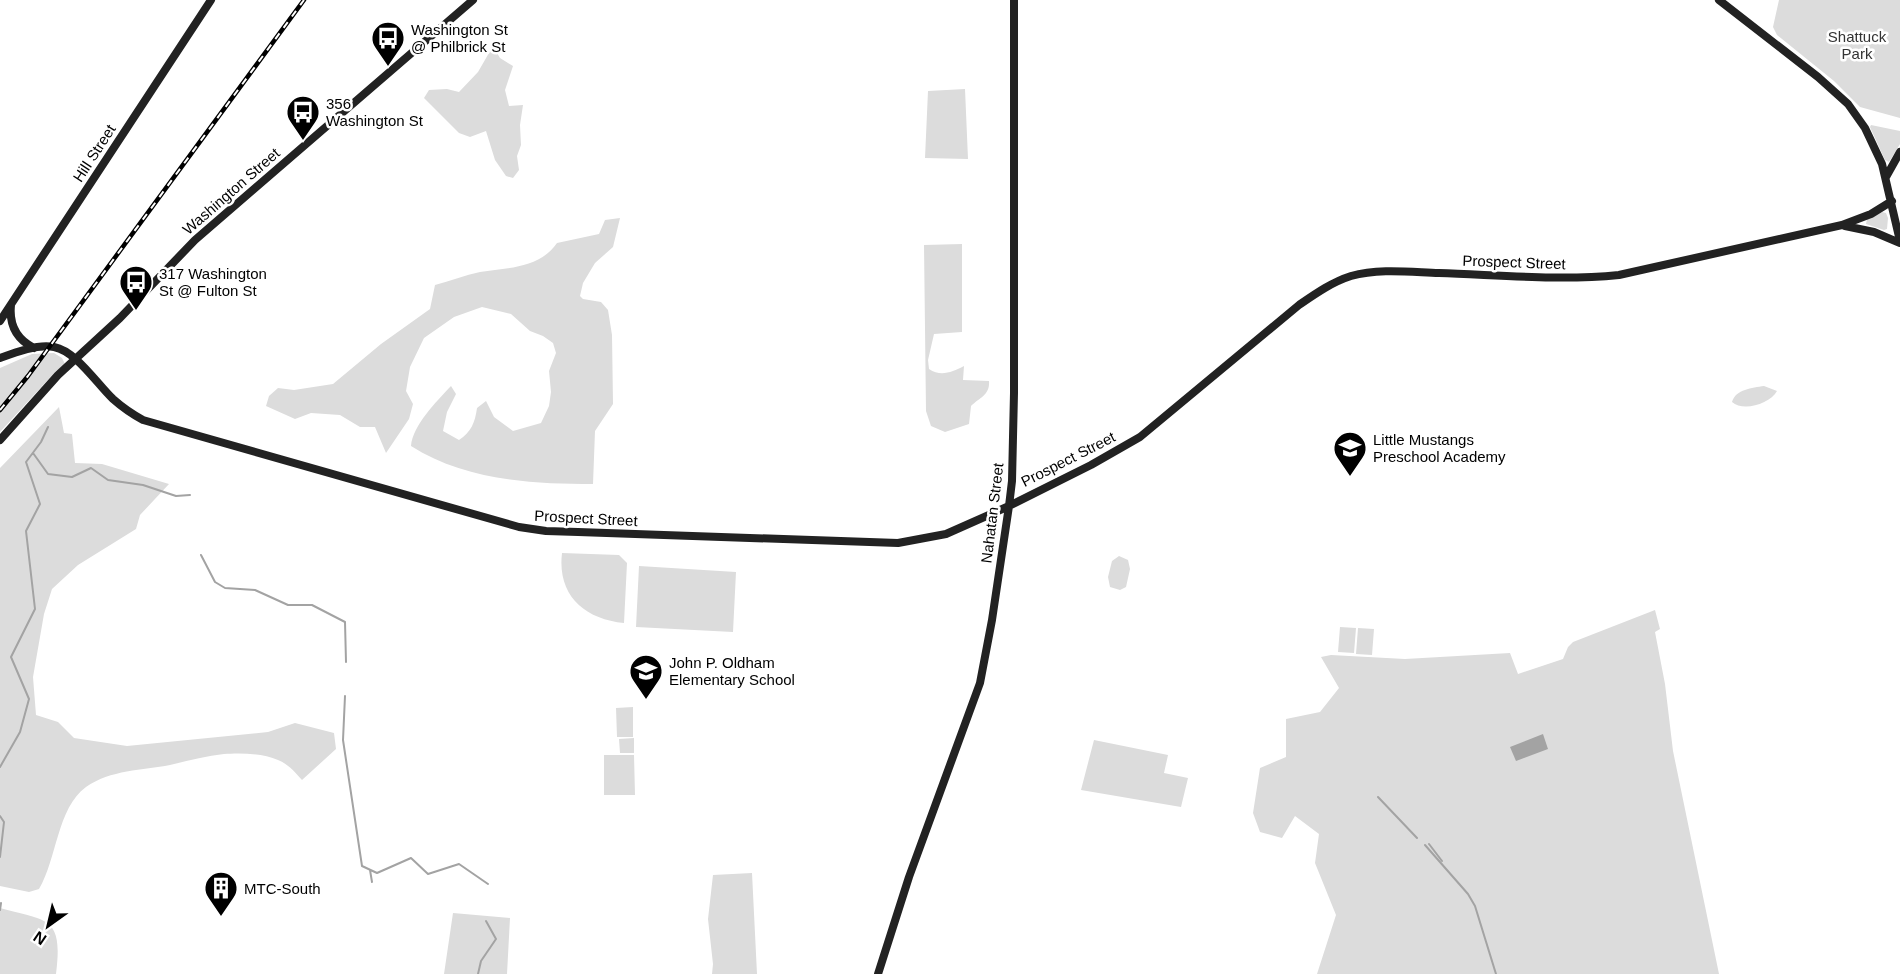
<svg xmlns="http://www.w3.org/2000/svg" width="1900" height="974" font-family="Arial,sans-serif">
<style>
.green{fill:#dcdcdc}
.water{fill:#a3a3a3}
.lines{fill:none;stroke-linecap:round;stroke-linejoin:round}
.stream{stroke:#a3a3a3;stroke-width:2}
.secondary{stroke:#222;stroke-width:8}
.rail-casing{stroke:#000;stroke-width:4.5}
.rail{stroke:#fff;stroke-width:2;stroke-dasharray:7;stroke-linecap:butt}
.labels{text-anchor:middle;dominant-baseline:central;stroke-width:5;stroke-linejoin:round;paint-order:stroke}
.poi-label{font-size:15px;fill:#000;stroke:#fff;text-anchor:start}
.park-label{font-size:15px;fill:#333;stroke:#fff}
.street-label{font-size:15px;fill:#000;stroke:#fff}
</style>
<rect width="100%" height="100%" fill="#fff"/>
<!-- green -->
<path class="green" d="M1779,0H1900V118L1860,107L1834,81L1777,35L1773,27Z
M493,46L500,58L513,66L505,90L509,106L523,105L520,125L521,145L517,156L519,170L513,178L506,176L495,160L486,131L470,137L459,133L424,98L429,90L447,89L459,92L478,72Z
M965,89L968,159L925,158L928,91Z
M1871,125L1900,131V144L1889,162L1885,160L1870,127Z
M1882,212L1886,213L1888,218L1887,229L1884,230L1866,224L1867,219Z
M620,218L613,247L595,263L583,283L580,296L583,299L601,302L608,310L612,335L613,404L595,431L593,484C531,484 464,480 411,446C413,425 436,402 451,386L456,394L447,412L443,431L459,440C471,432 475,423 477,408L486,401L494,417L513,431L541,423L549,406L551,392L549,371L556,353L553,343L543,336L530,331L511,314L482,307L454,317L424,338L410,367L406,391L413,404L409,419L386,453L375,427H360L340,415L311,413L295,419L266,406L269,396L278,388L294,390L333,384L381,344L430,309L435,285C450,281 465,275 480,272C508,268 540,268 557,243L599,234L605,220Z
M962,244V332L934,334L928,360L929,369C941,377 952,372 964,366L963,380L989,381C990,395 980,397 971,406L969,424L945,432L931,426L926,411L924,245Z
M54,353L62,358L65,364L56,371L0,432V368L32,354Z
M1764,386L1777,391C1770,404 1743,412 1732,402C1736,389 1752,388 1764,386Z
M59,407L64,433L72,434L75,463L102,464L169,484L140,515L136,529L78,565L52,589L44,614L33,677L36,715L58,722L74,738L127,746L268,732L295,723L334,733L336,749L302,780C295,772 288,764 278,760C263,753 240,753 224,754C206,756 187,761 170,765C143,770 110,770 86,787C57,808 57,859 39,889L29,892L0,886V468Z
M562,553L619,555L627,563L624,623C584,619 557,595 562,553Z
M1119,556L1128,560L1130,569L1126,587L1120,590L1110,587L1108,577L1112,561Z
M639,566L736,572L733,632L636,627Z
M1655,610L1660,629L1655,632L1665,684L1673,751L1719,974H1317L1336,915L1315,863L1319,834L1295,816L1282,838L1260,832L1253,813L1260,768L1286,757V719L1320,712L1339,688L1321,657L1331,655L1405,659L1510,653L1518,674L1563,659L1568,647L1573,642Z
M1340,627L1356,628L1354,653L1338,652Z
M1358,628L1374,629L1372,655L1356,654Z
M633,707V737H617L616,708Z
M634,738V753H620L619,739Z
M1094,740L1168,755L1164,773L1188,778L1181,807L1081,790Z
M604,755H634L635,795H604Z
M752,873L757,974H712L713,964L708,919L713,875Z
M0,908C49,921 63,917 56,974H0Z
M453,913L510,918L507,974H444Z"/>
<!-- water -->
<path class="water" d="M1543,734L1548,749L1516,761L1510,747Z"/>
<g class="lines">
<!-- stream -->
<path class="stream" d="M33,453L48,474L72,477L91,468L108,480L143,485L176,496L190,495
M201,555L215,582L225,588L255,590L288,605H312L345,622L346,662
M345,696L343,740L362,866L377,873L411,858L428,874L459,864L488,884
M0,767L20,732L29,699L11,657L35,609L26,531L40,504L26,462L41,442L48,427
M1378,797L1417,838
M0,816L4,822L0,857
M1429,844L1442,861
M1425,845L1468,894L1475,906L1496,974
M370,870L372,882
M0,910L1,903
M478,974L481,961L496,939L486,921"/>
<!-- secondary -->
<path class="secondary" d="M1719,0L1818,77L1848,104L1865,128L1882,164L1900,241
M1886,177L1900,152
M1845,226L1874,232L1900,243
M11,305C9,324 16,339 34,348
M0,321L211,0
M0,358C16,352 37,344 54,347C76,351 97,384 113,399C122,407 132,414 143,420L519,527L546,531L578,532L898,543L946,534L1009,506L1091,465L1140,437L1299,305C1315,294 1332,282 1351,276C1379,268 1410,272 1439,273C1499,275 1559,281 1619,275L1842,225L1871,214L1892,201
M0,440L58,375L120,318L195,240L473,0
M878,974L909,877L980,683L992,620L1009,506L1012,481L1014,393V0"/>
<defs>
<path id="rail" d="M0,410L28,376L304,0"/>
</defs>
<!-- rail casing -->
<use href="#rail" class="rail-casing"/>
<!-- rail -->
<use href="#rail" class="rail"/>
</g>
<!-- icons -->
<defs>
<symbol id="bus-pin" viewBox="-11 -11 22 30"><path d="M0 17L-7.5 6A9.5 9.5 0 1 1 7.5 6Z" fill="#000" stroke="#fff"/><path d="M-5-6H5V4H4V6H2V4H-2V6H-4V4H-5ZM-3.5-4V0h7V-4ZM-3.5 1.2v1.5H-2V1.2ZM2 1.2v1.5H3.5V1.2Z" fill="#fff"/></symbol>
<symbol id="school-pin" viewBox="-11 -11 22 30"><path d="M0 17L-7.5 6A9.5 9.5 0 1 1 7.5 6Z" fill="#000" stroke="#fff"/><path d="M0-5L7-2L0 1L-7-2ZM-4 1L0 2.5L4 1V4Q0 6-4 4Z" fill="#fff"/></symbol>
<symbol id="building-pin" viewBox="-11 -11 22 30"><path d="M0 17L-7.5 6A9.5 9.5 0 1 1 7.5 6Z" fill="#000" stroke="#fff"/><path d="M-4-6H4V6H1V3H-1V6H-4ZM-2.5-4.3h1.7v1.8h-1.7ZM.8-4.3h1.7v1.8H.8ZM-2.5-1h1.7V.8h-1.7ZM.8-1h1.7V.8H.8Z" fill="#fff"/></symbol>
</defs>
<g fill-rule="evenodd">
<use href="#bus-pin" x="369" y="19" width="38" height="52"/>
<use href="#bus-pin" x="284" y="93" width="38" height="52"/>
<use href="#bus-pin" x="117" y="263" width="38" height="52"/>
<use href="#school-pin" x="1331" y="429" width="38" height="52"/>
<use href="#school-pin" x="627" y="652" width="38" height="52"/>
<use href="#building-pin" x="202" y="869" width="38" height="52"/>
</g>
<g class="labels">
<!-- poi labels -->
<g class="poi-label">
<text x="411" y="29">Washington St<tspan x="411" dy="17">@ Philbrick St</tspan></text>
<text x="326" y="103">356<tspan x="326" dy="17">Washington St</tspan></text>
<text x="159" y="273">317 Washington<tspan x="159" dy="17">St @ Fulton St</tspan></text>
<text x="1373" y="439">Little Mustangs<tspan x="1373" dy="17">Preschool Academy</tspan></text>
<text x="669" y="662">John P. Oldham<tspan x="669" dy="17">Elementary School</tspan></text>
<text x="244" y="888">MTC-South</text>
</g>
<!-- park labels -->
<g class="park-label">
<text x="1857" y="36">Shattuck<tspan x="1857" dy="17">Park</tspan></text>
</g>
<!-- street labels -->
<g class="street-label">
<text transform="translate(94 153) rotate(-57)">Hill Street</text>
<text transform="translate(231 191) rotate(-41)">Washington Street</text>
<text transform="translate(1514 262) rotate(2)">Prospect Street</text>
<text transform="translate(1068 459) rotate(-27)">Prospect Street</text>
<text transform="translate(992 513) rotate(-83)">Nahatan Street</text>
<text transform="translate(586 518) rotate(3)">Prospect Street</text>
</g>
</g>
<!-- north arrow -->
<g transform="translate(48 926) rotate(214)" stroke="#ffffff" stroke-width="4.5" paint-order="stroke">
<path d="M0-4.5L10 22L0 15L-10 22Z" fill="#000000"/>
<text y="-9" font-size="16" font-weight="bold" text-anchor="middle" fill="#000000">N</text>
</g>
</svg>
